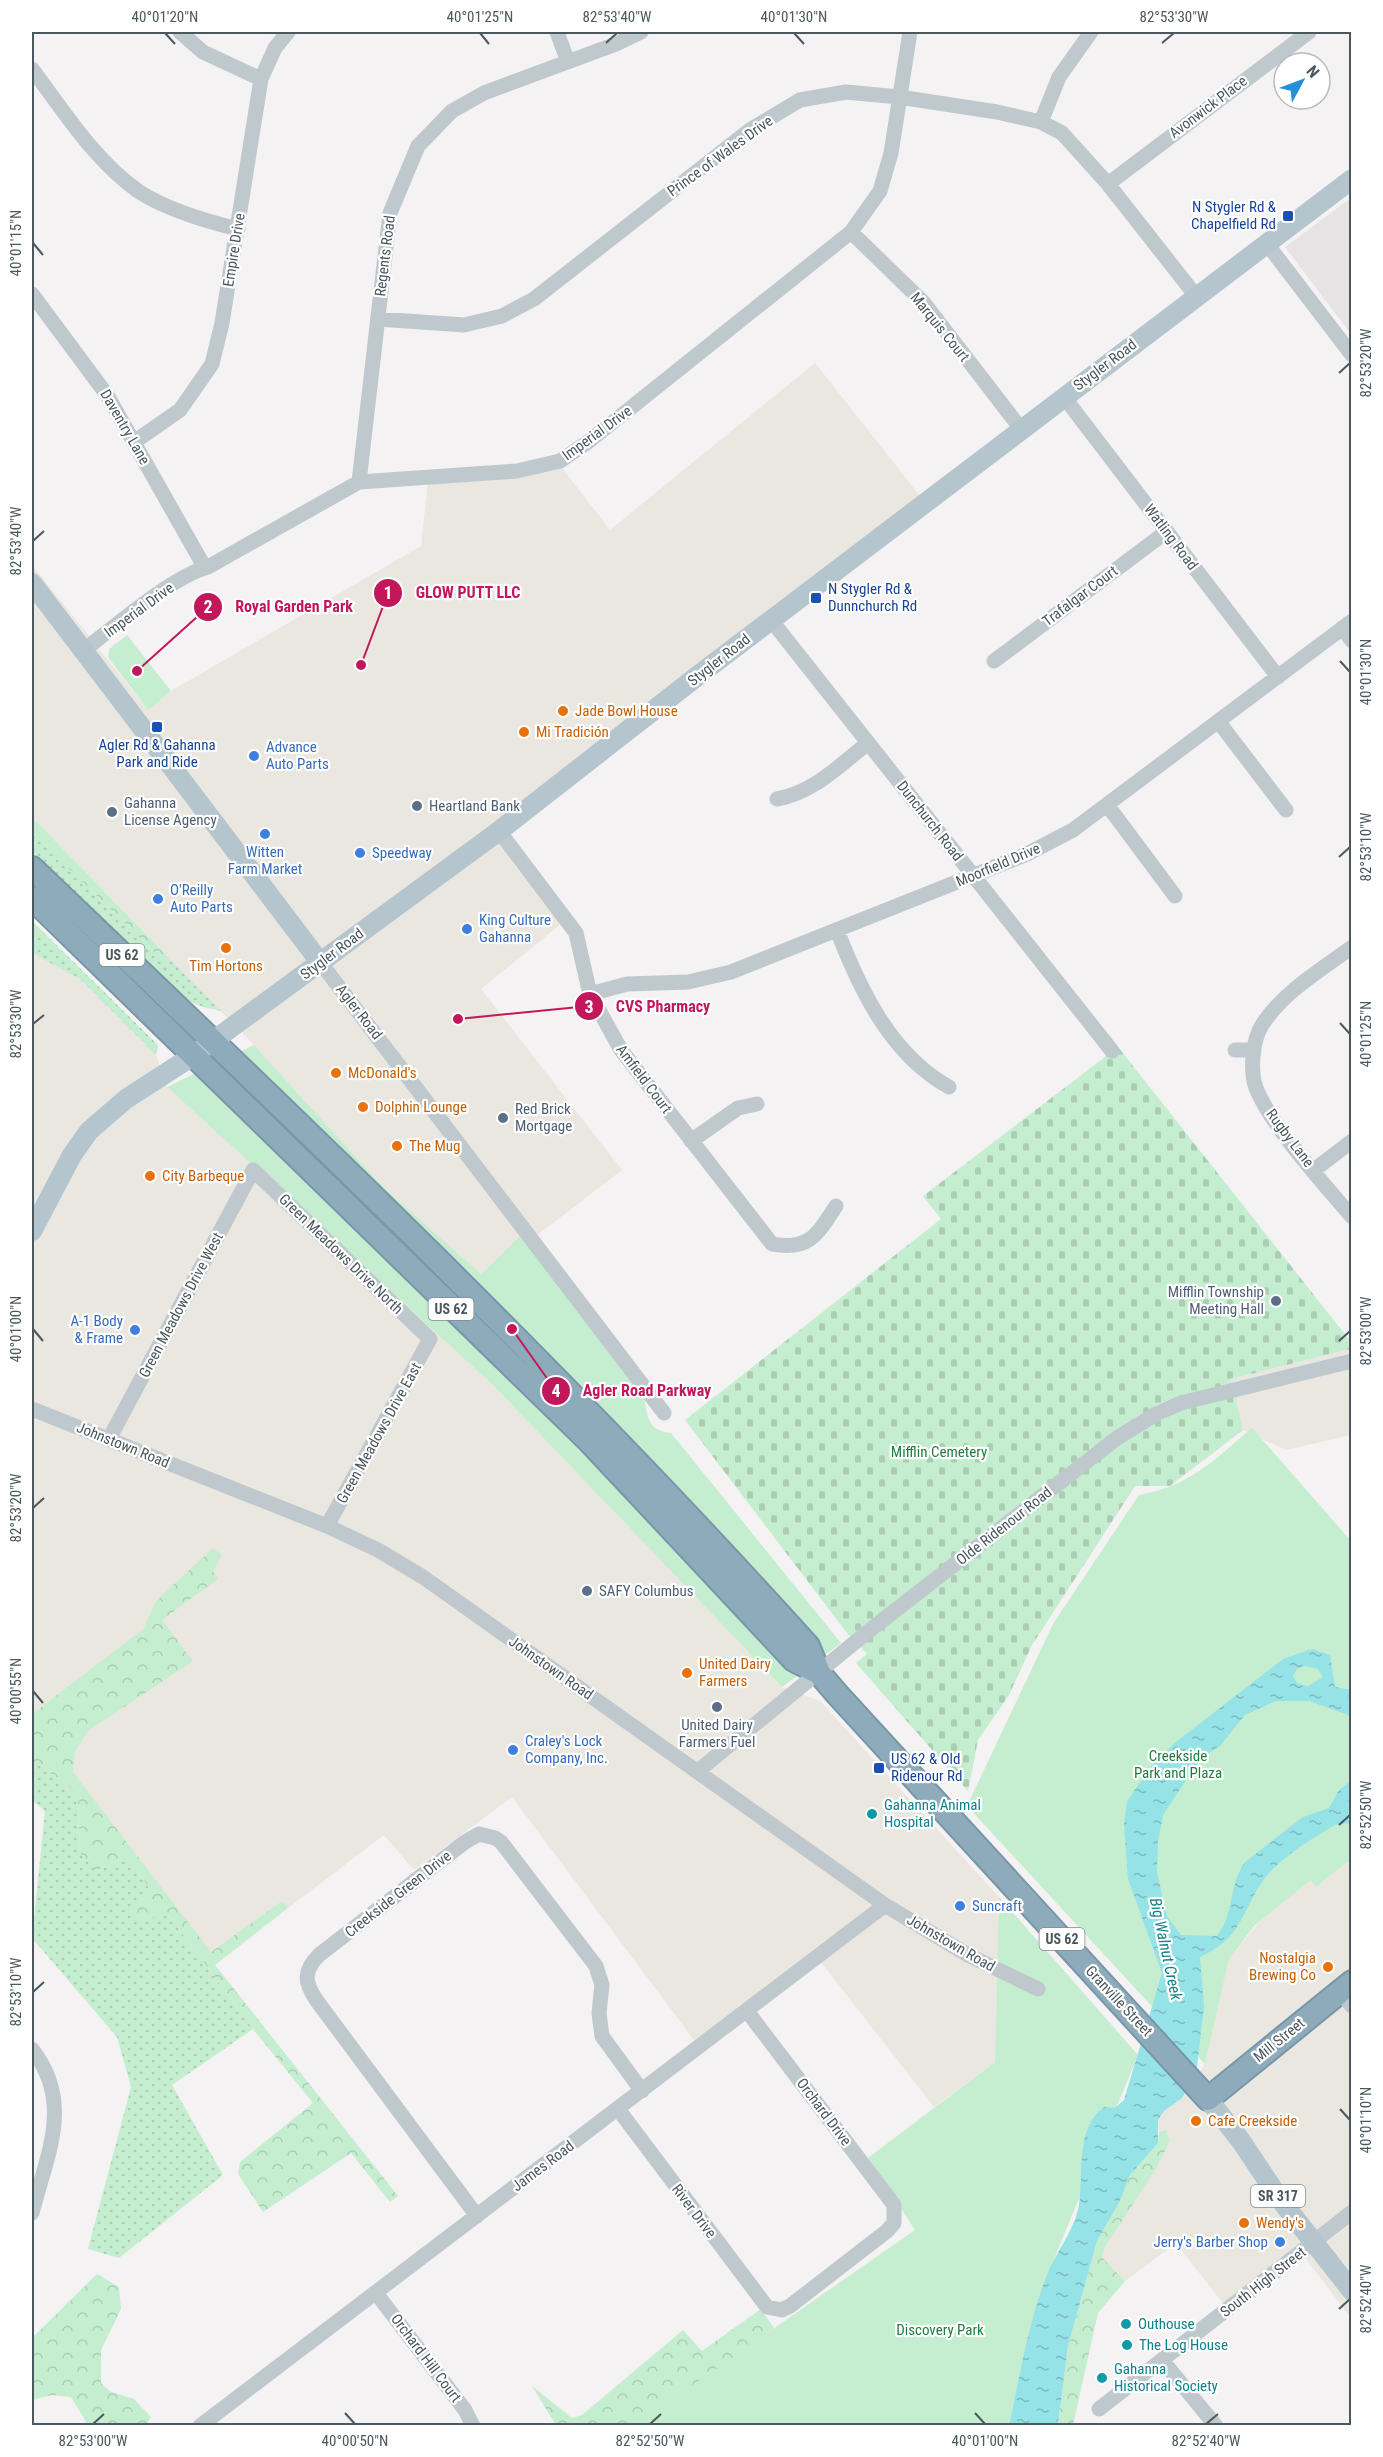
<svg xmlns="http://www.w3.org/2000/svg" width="1383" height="2457" font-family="'Roboto Condensed',sans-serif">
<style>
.commercial{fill:#eae6e0}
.education{fill:#e5e3e4}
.grass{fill:url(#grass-dots)}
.forest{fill:url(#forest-crowns)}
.cemetery{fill:url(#cemetery-stones)}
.park{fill:#c5edcf}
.water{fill:url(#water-ripples);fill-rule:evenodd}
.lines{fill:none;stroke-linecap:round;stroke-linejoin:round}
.highway-casing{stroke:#7996a8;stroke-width:26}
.minor{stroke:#bfc8cd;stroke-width:15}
.major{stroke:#b4c5ce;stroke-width:20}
.highway{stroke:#8eabbc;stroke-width:22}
.ticks{fill:none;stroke:#4b585e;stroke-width:2}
.transit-dot{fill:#1a4fb4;stroke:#fff;stroke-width:2}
.food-dot{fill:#e8710a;stroke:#fff;stroke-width:2}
.shop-dot{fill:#3f7fe0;stroke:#fff;stroke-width:2}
.service-dot{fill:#5c6f8a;stroke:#fff;stroke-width:2}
.culture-dot{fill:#0f9aa8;stroke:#fff;stroke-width:2}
.labels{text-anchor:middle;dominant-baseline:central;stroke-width:4.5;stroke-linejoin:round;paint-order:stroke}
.shield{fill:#fff;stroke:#818a8e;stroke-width:1.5}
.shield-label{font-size:14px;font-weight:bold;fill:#4b585e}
.street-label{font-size:15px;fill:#4b585e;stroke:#fff}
.transit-label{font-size:15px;fill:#164399;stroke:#fff;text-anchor:start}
.food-label{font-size:15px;fill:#c56008;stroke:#fff;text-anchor:start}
.shop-label{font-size:15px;fill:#366cbe;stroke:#fff;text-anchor:start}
.service-label{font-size:15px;fill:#4e5e75;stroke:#fff;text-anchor:start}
.park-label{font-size:15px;fill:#1f7d40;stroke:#fff}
.culture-label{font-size:15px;fill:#0d838f;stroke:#fff;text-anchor:start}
.water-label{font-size:16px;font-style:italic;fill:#168087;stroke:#fff}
.leader{fill:none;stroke:#c2185b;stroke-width:2}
.callout-dot{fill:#c2185b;stroke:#fff;stroke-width:2}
.mark-label{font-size:18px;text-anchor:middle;font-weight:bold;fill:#fff}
.callout-label{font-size:16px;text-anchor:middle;font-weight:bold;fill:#c2185b;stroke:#fff;stroke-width:4.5;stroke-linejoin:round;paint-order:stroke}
.neatline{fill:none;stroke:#4b585e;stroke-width:2}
.ticks-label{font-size:15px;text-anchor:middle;fill:#4b585e}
</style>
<defs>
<pattern id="grass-dots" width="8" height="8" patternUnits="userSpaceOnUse" patternTransform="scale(1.5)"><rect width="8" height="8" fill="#c5edcf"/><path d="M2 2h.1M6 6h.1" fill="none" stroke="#abcdb4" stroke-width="1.8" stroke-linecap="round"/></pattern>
<pattern id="forest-crowns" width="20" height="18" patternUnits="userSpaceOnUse" patternTransform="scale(1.5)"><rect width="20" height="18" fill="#c5edcf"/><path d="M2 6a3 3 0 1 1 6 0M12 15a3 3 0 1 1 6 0" fill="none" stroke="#abcdb4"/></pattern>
<pattern id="cemetery-stones" width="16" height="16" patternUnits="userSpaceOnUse" patternTransform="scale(1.5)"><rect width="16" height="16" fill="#c5edcf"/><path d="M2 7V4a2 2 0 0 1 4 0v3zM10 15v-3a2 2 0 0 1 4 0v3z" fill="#abcdb4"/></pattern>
<pattern id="water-ripples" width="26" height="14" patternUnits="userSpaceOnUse" patternTransform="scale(1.5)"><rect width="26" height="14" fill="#95e2e7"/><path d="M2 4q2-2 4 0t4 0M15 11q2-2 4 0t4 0" fill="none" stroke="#7cbabe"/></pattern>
</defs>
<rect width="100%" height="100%" fill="#f4f2f2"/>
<!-- commercial -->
<path class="commercial" d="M815,363L928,506L509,835L572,915L481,989L622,1170L527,1243L519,1237L481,1274L383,1187L254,1045L32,817V565L148,710L171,691L421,546L428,482L559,464L610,530Z
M32,953L80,979L156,1055L167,1087L493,1385L782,1687L820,1701L999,1897L995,2062L934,2107L821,1962L703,2052L512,1797L414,1870L384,1835L288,1908L282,1901L211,1953L73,1772L75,1752L88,1731L105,1718L162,1620L218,1579L213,1571L156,1601L143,1629L32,1714Z
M1351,1349V1435L1286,1450L1243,1430L1231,1379Z
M1347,1862L1352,1863L1351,2318L1304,2256L1229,2311L1176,2243L1125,2281L1102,2257L1104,2249L1156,2169L1170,2141L1166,2130L1159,2132L1158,2120L1164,2111L1182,2098L1205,2064L1229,1959L1260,1921L1311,1880L1317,1886Z"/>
<!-- education -->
<path class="education" d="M1351,198V334L1285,247Z"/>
<!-- grass -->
<path class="grass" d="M32,832L160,958L171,960L221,1011L203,1007L185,999L32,852Z
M32,921L158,1045L156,1055L80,979L32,953Z
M32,1760L74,1790L78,1799L80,1853L97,1871L125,1857L149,1887L133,1913L168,1914L253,2029L172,2085L223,2175L119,2258L88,2249L131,2087L117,2037L32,1938L45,1811L32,1800Z"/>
<!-- forest -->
<path class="forest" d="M32,817L171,960L160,958L32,832Z
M213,1548L222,1555L213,1571L218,1579L162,1620L193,1661L88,1731L75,1752L73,1772L211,1952L282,1901L288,1908L215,1965L398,2196L390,2202L351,2153L263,2212L238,2174L240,2162L313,2103L253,2029L168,1914L132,1923V1913L149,1887L125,1857L96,1871L80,1853L78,1799L74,1790L32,1760V1714L143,1629L156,1601Z
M1166,2130L1170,2141L1156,2169L1104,2249L1102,2257L1125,2281L1098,2313L1073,2425L1058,2426L1068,2346L1097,2241L1119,2203L1130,2175L1158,2143L1159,2132Z
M97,2274L119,2287L121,2309L101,2350V2383L111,2392L134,2399L151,2417L146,2425H88L71,2397L52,2395L32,2400V2338Z
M761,2309L774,2328L711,2377L749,2425H556L532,2386L572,2418L582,2415L683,2330L702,2351Z"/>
<!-- cemetery -->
<path class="cemetery" d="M1118,1047L1351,1342V1349L1231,1379L1243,1430L1170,1486H1135L1032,1645L1009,1695L978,1740L968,1791L856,1663L867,1654L847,1633L685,1420L941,1219L923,1196Z"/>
<!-- park -->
<path class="park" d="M127,635L171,691L148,710L108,657L109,649Z
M254,1045L383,1187L481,1274L520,1236L527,1243L644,1399C648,1419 649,1431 671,1433L841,1643L782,1687L493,1385L167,1087Z
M1252,1428L1351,1541V1863L1347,1862L1316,1887L1311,1880L1255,1925L1229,1959L1205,2064L967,1806L1053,1624L1139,1495C1190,1486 1214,1460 1252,1428Z
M999,1897L1138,2055L1047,2276L1011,2425L634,2426L915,2230L868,2158L995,2062Z"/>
<!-- water -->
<path class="water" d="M1312,1649L1330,1655L1335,1687L1351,1690V1716L1309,1701H1276L1245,1715L1220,1746L1200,1759L1163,1815L1158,1841L1157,1873L1167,1916L1181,1935L1217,1936C1234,1916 1229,1883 1245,1862L1303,1817L1329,1808L1339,1790L1351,1781V1826L1346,1823L1335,1825C1314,1837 1279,1859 1265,1878C1240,1912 1244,1937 1200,1957L1204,2007L1196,2075L1182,2098L1164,2111L1158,2120V2143L1130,2175L1119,2203L1097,2241L1068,2346L1058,2425L1009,2426C1020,2376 1028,2323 1047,2275C1056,2252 1075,2229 1079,2205C1084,2173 1075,2128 1104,2107L1115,2108L1124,2100L1162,1973L1128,1879L1124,1824L1127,1801L1153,1764L1176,1742L1283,1659ZM1305,1666L1318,1669L1323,1677L1308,1686L1298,1684L1293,1676L1297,1669Z"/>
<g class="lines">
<defs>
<path id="highway" d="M32,868C297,1121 563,1374 808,1646L819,1673L837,1694L1208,2099L1352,1982
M32,898L589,1441L794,1660L819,1673"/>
</defs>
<!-- highway casing -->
<use href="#highway" class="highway-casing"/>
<!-- minor -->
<path class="minor" d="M180,32L203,52L261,79
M557,32L568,62
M32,69C64,111 94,160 138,191C167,210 205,221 238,229
M1041,122L1059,77L1091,32
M1108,184L1309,32
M851,232L924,303L1021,429
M1267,244L1352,355
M32,294L107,395L205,568
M378,319L464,325L502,316L534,299L750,130L800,100L846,92L899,97L997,112L1041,122L1062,133L1108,184L1196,296
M1064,397L1278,677
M134,442L180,410L212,364L222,323L261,79L275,48L288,32
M359,482L390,213L418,146L452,111L484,93L616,44L641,32
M771,620L1112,1051
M1342,628L1352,641
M83,651C114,627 173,576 208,567L359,482L517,471L560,461L588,442L851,232L880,191L891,153L910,32
M994,661L1166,532
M1218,721L1286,810
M777,799C813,793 840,765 868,743
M1108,806L1175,896
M499,831L576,933L590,994L621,1050L772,1244C809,1251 817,1235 836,1206
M837,930C860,990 891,1055 949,1087
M1352,947C1321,970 1283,992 1262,1025C1252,1041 1250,1071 1256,1088C1271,1126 1324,1184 1352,1217
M320,962L664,1413
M590,994L627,984L688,982L731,972L1027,854L1073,830L1352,621
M1235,1050H1254
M691,1141L738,1108L757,1104
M1314,1170L1352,1141
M32,1409L327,1526L378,1550L423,1577L885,1905L968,1955L1038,1989
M109,1439L253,1170L430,1339L327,1526
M698,1771L870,1630L1117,1438L1156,1414L1181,1403L1352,1361
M1340,1992L1352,2006
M32,2049C74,2103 47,2154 32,2213
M618,2109L767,2307L782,2310L790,2306L887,2231L894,2223V2205L747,2011
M477,2216L317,2001C304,1982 303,1971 319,1955L465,1842L479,1834L495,1838L501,1842L596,1966L602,1985L599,2013L602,2036L642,2091
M376,2293L465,2410L473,2426
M1162,2360L1216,2426
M1099,2409L1352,2212
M200,2426L885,1905"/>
<!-- major -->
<path class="major" d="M32,583L320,962
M32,1231L72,1155L89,1131L126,1099L194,1055L499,831L700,674L1352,179
M1208,2099L1241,2141L1279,2198L1352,2291"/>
<!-- highway -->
<use href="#highway" class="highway"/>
</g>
<!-- ticks -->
<path class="ticks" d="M165,33L175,44M480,33L489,44M794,33L804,44M606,43L617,33M1162,43L1174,33M33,243L43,255M1339,373L1350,363M33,541L44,531M1340,661L1350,672M1339,857L1350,847M1340,1023L1350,1034M33,1024L44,1015M33,1329L43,1341M1339,1341L1350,1331M33,1508L44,1498M33,1691L43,1703M1339,1825L1350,1815M33,1992L44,1982M1340,2109L1350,2120M1339,2309L1350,2299M345,2413L355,2424M975,2413L985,2424M93,2424L104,2414M650,2424L661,2414M1206,2424L1218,2414"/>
<!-- markers -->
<g class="transit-dot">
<rect x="1282" y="210" width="12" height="12" rx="3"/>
<rect x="810" y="592" width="12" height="12" rx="3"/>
<rect x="151" y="721" width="12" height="12" rx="3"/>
<rect x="873" y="1762" width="12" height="12" rx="3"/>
</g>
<g class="food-dot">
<circle cx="563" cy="711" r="6"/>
<circle cx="524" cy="732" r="6"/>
<circle cx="226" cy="948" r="6"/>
<circle cx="336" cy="1073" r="6"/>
<circle cx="363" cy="1107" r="6"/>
<circle cx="397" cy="1146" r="6"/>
<circle cx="150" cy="1176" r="6"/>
<circle cx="687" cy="1673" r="6"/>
<circle cx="1328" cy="1967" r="6"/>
<circle cx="1196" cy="2121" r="6"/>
<circle cx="1244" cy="2223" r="6"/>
</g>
<g class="shop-dot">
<circle cx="254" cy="756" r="6"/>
<circle cx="265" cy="834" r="6"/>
<circle cx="360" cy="853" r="6"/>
<circle cx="158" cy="899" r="6"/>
<circle cx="467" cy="929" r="6"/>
<circle cx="135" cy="1330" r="6"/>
<circle cx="513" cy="1750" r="6"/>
<circle cx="960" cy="1906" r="6"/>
<circle cx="1280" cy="2242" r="6"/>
</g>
<g class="service-dot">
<circle cx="417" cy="806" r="6"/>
<circle cx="112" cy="812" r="6"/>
<circle cx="503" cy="1118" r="6"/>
<circle cx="1276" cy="1301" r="6"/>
<circle cx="587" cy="1591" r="6"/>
<circle cx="717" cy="1707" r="6"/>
</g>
<g class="culture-dot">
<circle cx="872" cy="1814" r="6"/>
<circle cx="1126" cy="2324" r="6"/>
<circle cx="1127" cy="2345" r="6"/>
<circle cx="1102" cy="2378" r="6"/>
</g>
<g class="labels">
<!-- shield labels -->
<g class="shield">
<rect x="99.5" y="944" width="45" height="22" rx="4.5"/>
<rect x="428.5" y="1298" width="45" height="22" rx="4.5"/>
<rect x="1039.5" y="1928" width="45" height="22" rx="4.5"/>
<rect x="1251" y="2185" width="54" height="22" rx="4.5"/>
</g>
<g class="shield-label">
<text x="122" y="955">US 62</text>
<text x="451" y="1309">US 62</text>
<text x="1062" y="1939">US 62</text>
<text x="1278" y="2196">SR 317</text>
</g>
<!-- street labels -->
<g class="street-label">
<text transform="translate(1208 107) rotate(-37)">Avonwick Place</text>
<text transform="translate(720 156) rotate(-36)">Prince of Wales Drive</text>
<text transform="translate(234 250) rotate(-81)">Empire Drive</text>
<text transform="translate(385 256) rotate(-83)">Regents Road</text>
<text transform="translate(940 327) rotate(51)">Marquis Court</text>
<text transform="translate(1105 365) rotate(-37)">Stygler Road</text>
<text transform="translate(125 427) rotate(60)">Daventry Lane</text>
<text transform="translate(597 433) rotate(-36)">Imperial Drive</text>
<text transform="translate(1171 537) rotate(53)">Watling Road</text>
<text transform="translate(1080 596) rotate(-37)">Trafalgar Court</text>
<text transform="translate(139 610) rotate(-36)">Imperial Drive</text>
<text transform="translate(719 660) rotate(-38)">Stygler Road</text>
<text transform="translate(930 821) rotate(52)">Dunchurch Road</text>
<text transform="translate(998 865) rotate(-23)">Moorfield Drive</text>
<text transform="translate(332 954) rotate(-37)">Stygler Road</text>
<text transform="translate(359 1012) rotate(52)">Agler Road</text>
<text transform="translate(644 1079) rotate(53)">Amfield Court</text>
<text transform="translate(1290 1138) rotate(53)">Rugby Lane</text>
<text transform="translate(341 1254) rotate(44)">Green Meadows Drive North</text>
<text transform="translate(181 1305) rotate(-62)">Green Meadows Drive West</text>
<text transform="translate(379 1433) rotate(-61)">Green Meadows Drive East</text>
<text transform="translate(123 1445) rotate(22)">Johnstown Road</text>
<text transform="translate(1004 1526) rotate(-38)">Olde Ridenour Road</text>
<text transform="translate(551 1668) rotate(35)">Johnstown Road</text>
<text transform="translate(398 1894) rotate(-38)">Creekside Green Drive</text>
<text transform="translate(951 1943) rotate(30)">Johnstown Road</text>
<text transform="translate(1119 2001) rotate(47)">Granville Street</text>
<text transform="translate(1279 2040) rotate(-39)">Mill Street</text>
<text transform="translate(824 2112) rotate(53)">Orchard Drive</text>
<text transform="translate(543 2166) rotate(-37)">James Road</text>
<text transform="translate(694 2211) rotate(53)">River Drive</text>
<text transform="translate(1263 2282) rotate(-38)">South High Street</text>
<text transform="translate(426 2358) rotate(53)">Orchard Hill Court</text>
</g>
<!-- transit labels -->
<g class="transit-label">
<text x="1276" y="207" text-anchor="end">N Stygler Rd &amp;<tspan x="1276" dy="17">Chapelfield Rd</tspan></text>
<text x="828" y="589">N Stygler Rd &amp;<tspan x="828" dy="17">Dunnchurch Rd</tspan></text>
<text x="157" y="745" text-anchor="middle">Agler Rd &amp; Gahanna<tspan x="157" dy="17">Park and Ride</tspan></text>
<text x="891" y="1759">US 62 &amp; Old<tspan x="891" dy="17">Ridenour Rd</tspan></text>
</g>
<!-- food labels -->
<g class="food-label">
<text x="575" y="711">Jade Bowl House</text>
<text x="536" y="732">Mi Tradición</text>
<text x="226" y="966" text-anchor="middle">Tim Hortons</text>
<text x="348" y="1073">McDonald's</text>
<text x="375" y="1107">Dolphin Lounge</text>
<text x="409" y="1146">The Mug</text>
<text x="162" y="1176">City Barbeque</text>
<text x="699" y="1664">United Dairy<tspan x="699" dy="17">Farmers</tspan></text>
<text x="1316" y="1958" text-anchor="end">Nostalgia<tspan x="1316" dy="17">Brewing Co</tspan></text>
<text x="1208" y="2121">Cafe Creekside</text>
<text x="1256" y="2223">Wendy's</text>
</g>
<!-- shop labels -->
<g class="shop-label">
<text x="266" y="747">Advance<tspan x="266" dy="17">Auto Parts</tspan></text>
<text x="265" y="852" text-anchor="middle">Witten<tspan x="265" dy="17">Farm Market</tspan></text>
<text x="372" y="853">Speedway</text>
<text x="170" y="890">O'Reilly<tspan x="170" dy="17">Auto Parts</tspan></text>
<text x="479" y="920">King Culture<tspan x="479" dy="17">Gahanna</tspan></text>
<text x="123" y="1321" text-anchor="end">A-1 Body<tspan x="123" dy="17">&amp; Frame</tspan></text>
<text x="525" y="1741">Craley's Lock<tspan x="525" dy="17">Company, Inc.</tspan></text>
<text x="972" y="1906">Suncraft</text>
<text x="1268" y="2242" text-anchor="end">Jerry's Barber Shop</text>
</g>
<!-- service labels -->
<g class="service-label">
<text x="124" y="803">Gahanna<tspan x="124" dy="17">License Agency</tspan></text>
<text x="429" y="806">Heartland Bank</text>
<text x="515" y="1109">Red Brick<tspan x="515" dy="17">Mortgage</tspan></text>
<text x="1264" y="1292" text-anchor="end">Mifflin Township<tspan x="1264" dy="17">Meeting Hall</tspan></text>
<text x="599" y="1591">SAFY Columbus</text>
<text x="717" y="1725" text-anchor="middle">United Dairy<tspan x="717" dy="17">Farmers Fuel</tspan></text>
</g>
<!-- park labels -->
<g class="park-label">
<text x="939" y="1452">Mifflin Cemetery</text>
<text x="1178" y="1756">Creekside<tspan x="1178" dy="17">Park and Plaza</tspan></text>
<text x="940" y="2330">Discovery Park</text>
</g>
<!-- culture labels -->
<g class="culture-label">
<text x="884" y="1805">Gahanna Animal<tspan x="884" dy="17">Hospital</tspan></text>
<text x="1138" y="2324">Outhouse</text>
<text x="1139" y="2345">The Log House</text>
<text x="1114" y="2369">Gahanna<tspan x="1114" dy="17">Historical Society</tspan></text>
</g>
<!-- water labels -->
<g class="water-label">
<text transform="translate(1166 1949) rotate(78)">Big Walnut Creek</text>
</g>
</g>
<!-- callouts -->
<path class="leader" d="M361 665L388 593M137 671L208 607M458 1019L589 1006M512 1329L556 1391"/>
<g class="callout-dot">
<circle cx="361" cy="665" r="6"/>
<circle cx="137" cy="671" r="6"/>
<circle cx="458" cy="1019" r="6"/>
<circle cx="512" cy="1329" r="6"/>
<circle cx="388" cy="593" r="15"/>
<circle cx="208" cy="607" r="15"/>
<circle cx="589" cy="1006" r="15"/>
<circle cx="556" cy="1391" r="15"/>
</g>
<g class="mark-label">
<text x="388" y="599">1</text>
<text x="208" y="613">2</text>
<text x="589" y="1013">3</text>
<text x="556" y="1397">4</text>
</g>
<g class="callout-label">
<text x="468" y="598">GLOW PUTT LLC</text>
<text x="294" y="612">Royal Garden Park</text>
<text x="663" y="1012">CVS Pharmacy</text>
<text x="647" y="1396">Agler Road Parkway</text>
</g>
<!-- border -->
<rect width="1383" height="2457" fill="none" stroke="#ffffff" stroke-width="66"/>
<!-- north arrow -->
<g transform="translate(1302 81) rotate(49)"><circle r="28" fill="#ffffff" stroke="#b7bcbf" stroke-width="1.5"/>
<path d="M0-4.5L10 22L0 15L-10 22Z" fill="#278fd9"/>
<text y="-9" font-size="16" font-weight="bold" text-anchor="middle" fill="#4b585e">N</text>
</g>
<rect x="33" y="33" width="1317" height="2391" class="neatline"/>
<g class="ticks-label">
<text x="165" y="22">40°01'20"N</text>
<text x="480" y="22">40°01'25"N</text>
<text x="617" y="22">82°53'40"W</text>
<text x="794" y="22">40°01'30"N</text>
<text x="1174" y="22">82°53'30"W</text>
<text transform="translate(16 243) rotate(-90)" y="5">40°01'15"N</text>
<text transform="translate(1366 363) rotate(-90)" y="5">82°53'20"W</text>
<text transform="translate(16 541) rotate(-90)" y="5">82°53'40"W</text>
<text transform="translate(1366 672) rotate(-90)" y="5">40°01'30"N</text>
<text transform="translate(1366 847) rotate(-90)" y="5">82°53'10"W</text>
<text transform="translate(16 1024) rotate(-90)" y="5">82°53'30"W</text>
<text transform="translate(1366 1034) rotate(-90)" y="5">40°01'25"N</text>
<text transform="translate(16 1329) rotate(-90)" y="5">40°01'00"N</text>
<text transform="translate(1366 1331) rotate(-90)" y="5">82°53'00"W</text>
<text transform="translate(16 1508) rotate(-90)" y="5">82°53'20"W</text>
<text transform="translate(16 1691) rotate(-90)" y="5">40°00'55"N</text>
<text transform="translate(1366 1815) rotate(-90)" y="5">82°52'50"W</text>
<text transform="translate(16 1992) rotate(-90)" y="5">82°53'10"W</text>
<text transform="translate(1366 2120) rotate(-90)" y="5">40°01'10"N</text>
<text transform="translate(1366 2299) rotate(-90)" y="5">82°52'40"W</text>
<text x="93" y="2446">82°53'00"W</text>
<text x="355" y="2446">40°00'50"N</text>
<text x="650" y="2446">82°52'50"W</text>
<text x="985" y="2446">40°01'00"N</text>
<text x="1206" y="2446">82°52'40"W</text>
</g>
</svg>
